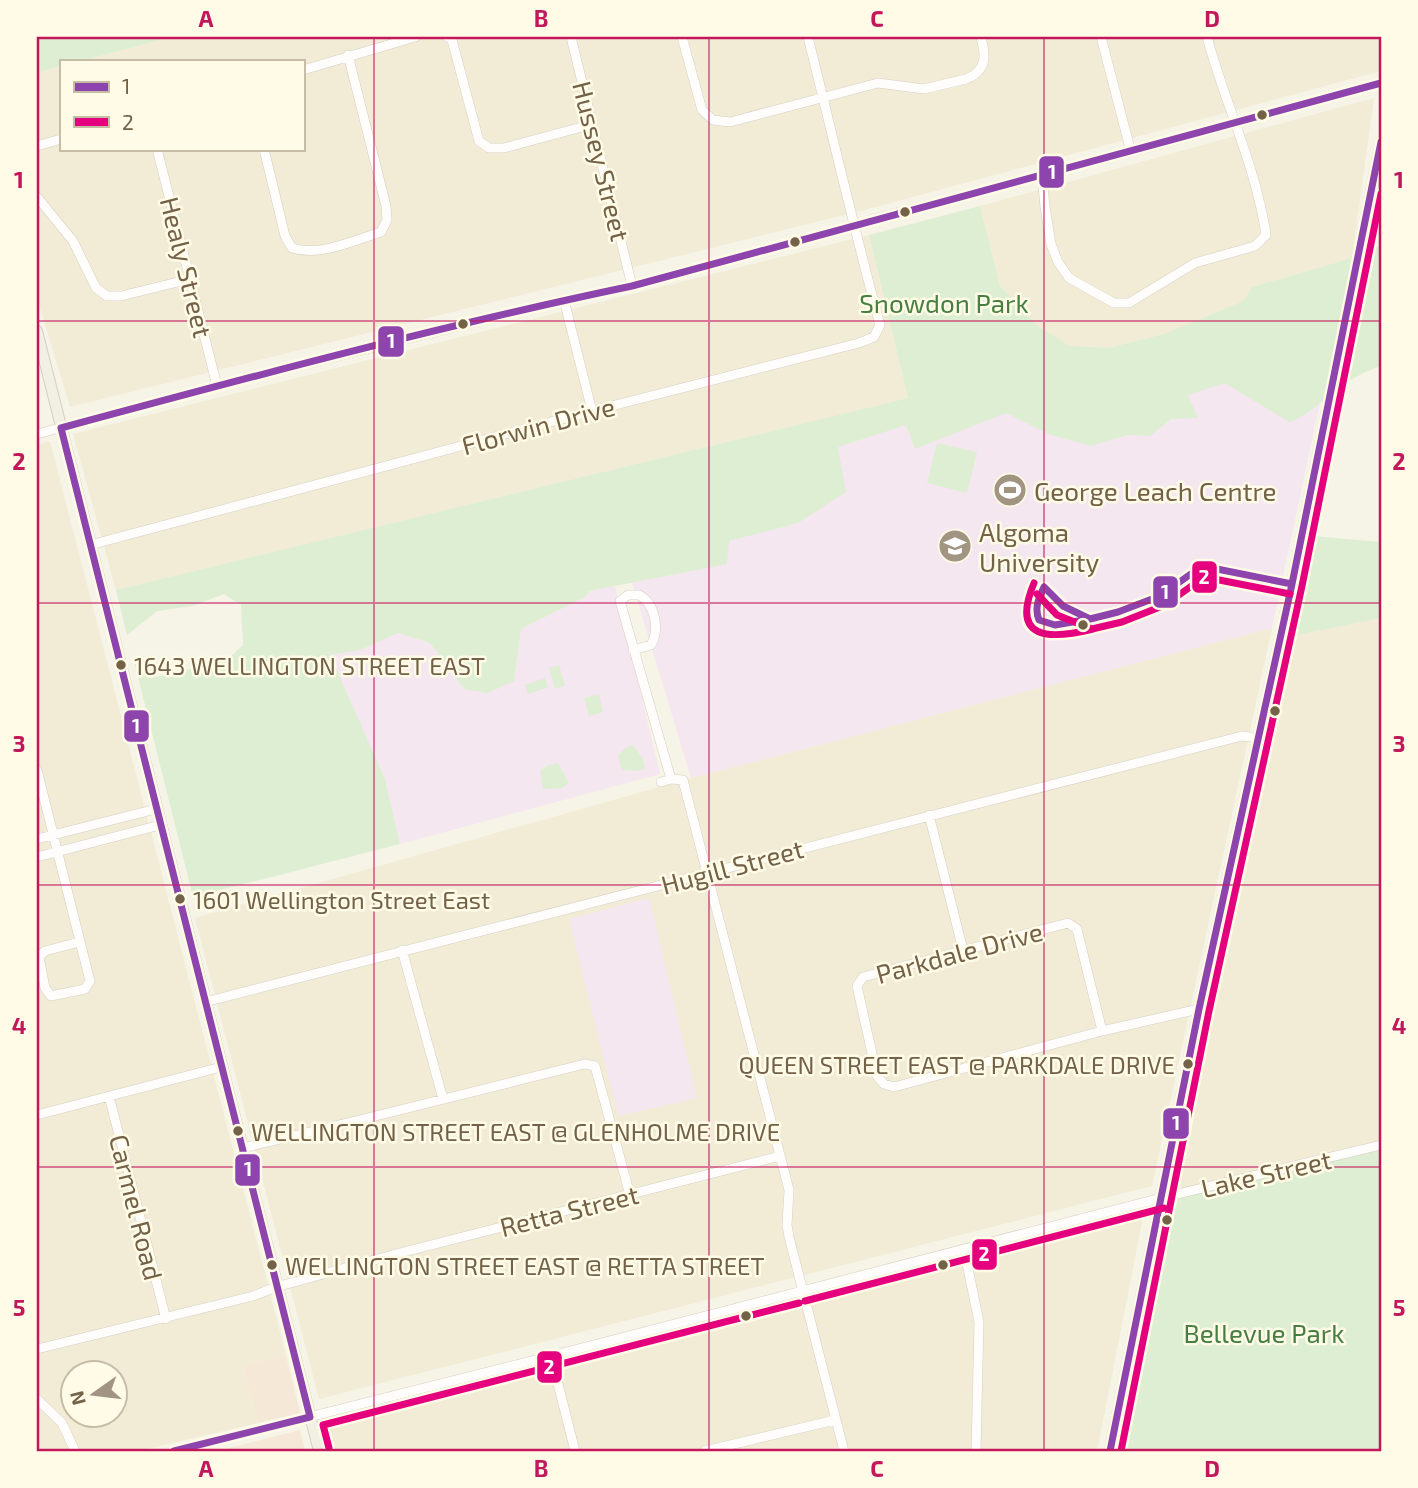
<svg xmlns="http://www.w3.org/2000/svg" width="1418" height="1488" font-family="'Exo 2',sans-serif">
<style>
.residential{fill:#f2ecd7;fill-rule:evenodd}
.commercial{fill:#f5e8d7}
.education{fill:#f5e7f0}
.green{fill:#ddeed2}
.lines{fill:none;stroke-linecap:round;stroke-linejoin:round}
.minor-casing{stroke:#d5cfc2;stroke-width:10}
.major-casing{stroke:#d5cfc4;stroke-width:12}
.minor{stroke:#fefdfb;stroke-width:9}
.major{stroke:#f2f0e4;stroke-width:10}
.bus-1-casing{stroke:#fffbe7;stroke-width:12}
.bus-2-casing{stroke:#fffbe7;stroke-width:12}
.bus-1{stroke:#8e44ad;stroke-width:7}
.bus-2{stroke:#e5007d;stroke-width:7}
.grid{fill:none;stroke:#c2185b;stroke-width:2;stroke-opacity:0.55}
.bus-dot{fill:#736148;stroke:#fffbe7;stroke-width:2.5}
.labels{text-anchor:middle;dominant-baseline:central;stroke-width:5;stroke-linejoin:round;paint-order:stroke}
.bus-label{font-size:24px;fill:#736148;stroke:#fffbe7;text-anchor:start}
.street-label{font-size:26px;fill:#736148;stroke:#fffbe7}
.park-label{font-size:26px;fill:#477f42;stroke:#fffbe7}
.poi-label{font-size:26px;fill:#736148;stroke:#fffbe7;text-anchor:start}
.line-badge{stroke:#fffbe7;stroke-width:2.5}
.badge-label{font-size:19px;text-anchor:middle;font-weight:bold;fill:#fff}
.neatline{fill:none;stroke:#c2185b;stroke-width:2.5}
.grid-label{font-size:23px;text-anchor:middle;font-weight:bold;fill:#c2185b}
</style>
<rect width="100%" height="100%" fill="#f6f3e7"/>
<!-- residential -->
<path class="residential" d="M171,37H1381V71L868,209L70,407L37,298V73L61,66V149H303V61H81Z
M1374,98L1352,258L1252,287L1243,301L1164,334L1108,348L1069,346L1056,339L1039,327L1000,286L980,206Z
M869,235L908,398L116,590L73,434Z
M50,441L286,1355L242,1367L258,1423L138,1451H37V445ZM74,1372H116V1414H74Z
M1381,618V1143L1171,1201L1297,635Z
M1272,628L1152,1186L319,1399L195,918L691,778Z
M1144,1212L1097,1451H332L325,1423Z"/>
<!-- commercial -->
<path class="commercial" d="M286,1355L300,1413L258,1423L242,1366Z
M300,1430L305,1451H218Z"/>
<!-- education -->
<path class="education" d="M1340,309L1272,628L691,778L603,487Z
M615,586L660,774L400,844L385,779L329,655L360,650L398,633L430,643L464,689L514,680L521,629L586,596L589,591Z
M649,898L697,1098L618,1116L569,919Z"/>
<!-- green -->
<path class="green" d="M37,37H171L81,61H61V66L37,73Z
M980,206L1000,286L1039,327L1070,346L1108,348L1164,334L1243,301L1252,287L1352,258L1381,245V366C1359,373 1340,386 1322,401C1311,410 1303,418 1289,422L1225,383L1188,395L1198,418L1171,419L1150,436L1127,435L1091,446L1051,435L1006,413L915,449L906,425L838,447L846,492L798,523L729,541L727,564L589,591L587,596L521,629L514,681L488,693L464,689L430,643L398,633L360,650L330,655L385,779L400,844L193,897L134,661L157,677L227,660L243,645L241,605L224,594L192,606L157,611L127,635L116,590L908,398L869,235Z
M937,443L977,452L967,493L927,483Z
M1312,536L1381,542V618L1297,635Z
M559,665L565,686L555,689L549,668Z
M545,678L548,687L528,694L525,685Z
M599,694L603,712L589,716L584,698Z
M633,745L643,759L645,768L638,771L622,770L618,756L625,748Z
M558,763L569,783L562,788L543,789L540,771L548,765Z
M1381,1143V1451H1121L1171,1201Z"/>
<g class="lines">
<defs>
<path id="minor" d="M447,37L452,40L479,141L489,148H504L593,124
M571,37L632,286
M682,37L702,110L713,120L730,122L878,83L924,89L966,79C987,71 986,56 981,37
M1101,37L1131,152
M303,70L415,37
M37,146L61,139
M157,149L217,386
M264,149L285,236L292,248C320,257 355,240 381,232L387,220L386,206L348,55
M1042,175L1045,207L1051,244L1058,262L1069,278L1114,303H1129L1195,263L1255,246L1266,235C1256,166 1225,104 1207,37
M37,197L73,241L96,288L107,296H121L190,279
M1366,211L1381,207
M564,300L592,411
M37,434L217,386L564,300L632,286L853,226L877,218L1131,152L1381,83
M90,545L592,411L859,343L874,337L880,325C854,229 832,133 808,37
M633,650L651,645C660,630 655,603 639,595H628L620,601L671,779
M37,770L90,981L85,989L51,996L45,988L39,957L45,951L79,942
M661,782L671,779L683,780L789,1190L787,1225L789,1237L844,1451
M929,815L963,950
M37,839L156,809
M37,857L160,825
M402,950L443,1099
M205,1002L1242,736L1259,738
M1102,1031L1077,929L1068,923L863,977L857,986L877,1076L884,1084L894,1087L1102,1031L1199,1009
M109,1096L166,1319
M37,1115L221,1067
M242,1148C356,1122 470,1092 585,1064L595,1066L630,1195
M964,1249L979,1322L976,1451
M37,1349L253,1296L276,1287L396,1254L780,1156
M551,1356L575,1451
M37,1399L62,1423L75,1451
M174,1451L551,1356L1161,1198L1381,1145
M705,1451L835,1420"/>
<path id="major" d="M37,331L319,1451
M1110,1451L1199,1009L1292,584L1381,142"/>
</defs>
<!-- minor casing -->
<use href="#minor" class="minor-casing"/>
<!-- major casing -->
<use href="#major" class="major-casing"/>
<!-- minor -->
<use href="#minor" class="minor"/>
<!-- major -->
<use href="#major" class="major"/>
<defs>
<path id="bus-1" d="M61,428C250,377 440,326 632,286L1381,83
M61,428L310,1417
M1044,587L1063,606L1090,619L1118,612L1160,596L1202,566L1292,584
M1044,587C1039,598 1034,608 1039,620L1055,625L1090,619
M174,1451L310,1417
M1110,1451L1199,1009L1292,584L1381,142"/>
<path id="bus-2" d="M1034,583C1010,640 1049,640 1093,629
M1037,594L1057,615L1092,629L1122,622L1165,605L1204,577L1290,594
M805,1301L1164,1208
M329,1448L323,1425L799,1303
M1121,1451L1209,1011L1302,586L1381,194"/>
</defs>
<!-- bus-1 casing -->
<use href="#bus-1" class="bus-1-casing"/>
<!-- bus-2 casing -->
<use href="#bus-2" class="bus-2-casing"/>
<!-- bus-1 -->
<use href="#bus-1" class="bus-1"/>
<!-- bus-2 -->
<use href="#bus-2" class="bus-2"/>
</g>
<!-- grid -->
<path class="grid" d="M374,37V1451M709,37V1451M1044,37V1451M37,321H1381M37,603H1381M37,885H1381M37,1167H1381"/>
<!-- icons -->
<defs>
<symbol id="stadium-disc" viewBox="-11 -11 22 22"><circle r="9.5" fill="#a19480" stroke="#fffbe7"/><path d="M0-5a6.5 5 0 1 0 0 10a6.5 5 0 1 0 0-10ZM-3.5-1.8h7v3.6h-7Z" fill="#fff"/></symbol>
<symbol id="university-disc" viewBox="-11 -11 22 22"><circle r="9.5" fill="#a19480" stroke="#fffbe7"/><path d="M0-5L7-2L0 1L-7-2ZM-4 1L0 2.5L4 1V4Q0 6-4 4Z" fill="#fff"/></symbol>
</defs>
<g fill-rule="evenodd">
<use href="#stadium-disc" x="991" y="471" width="38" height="38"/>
<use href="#university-disc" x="936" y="527" width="38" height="38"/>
</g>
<!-- markers -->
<g class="bus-dot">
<circle cx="1262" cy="115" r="6"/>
<circle cx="905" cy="212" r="6"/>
<circle cx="795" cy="242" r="6"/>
<circle cx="463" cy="324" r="6"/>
<circle cx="1083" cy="625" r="6"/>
<circle cx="121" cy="665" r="6"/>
<circle cx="1275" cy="711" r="6"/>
<circle cx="180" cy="899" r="6"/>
<circle cx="1188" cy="1064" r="6"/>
<circle cx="238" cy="1131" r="6"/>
<circle cx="1167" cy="1220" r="6"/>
<circle cx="272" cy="1265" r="6"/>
<circle cx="943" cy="1265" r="6"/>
<circle cx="746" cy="1316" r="6"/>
</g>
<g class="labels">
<!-- bus labels -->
<g class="bus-label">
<text x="134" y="665">1643 WELLINGTON STREET EAST</text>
<text x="193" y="899">1601 Wellington Street East</text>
<text x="1175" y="1064" text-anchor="end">QUEEN STREET EAST @ PARKDALE DRIVE</text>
<text x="251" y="1131">WELLINGTON STREET EAST @ GLENHOLME DRIVE</text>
<text x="285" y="1265">WELLINGTON STREET EAST @ RETTA STREET</text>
</g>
<!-- street labels -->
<g class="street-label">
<text transform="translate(602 161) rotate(76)">Hussey Street</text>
<text transform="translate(187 267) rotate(76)">Healy Street</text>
<text transform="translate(538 425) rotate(-15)">Florwin Drive</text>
<text transform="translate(732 866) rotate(-15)">Hugill Street</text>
<text transform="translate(959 952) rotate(-15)">Parkdale Drive</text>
<text transform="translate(1266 1173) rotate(-13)">Lake Street</text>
<text transform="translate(137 1207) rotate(76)">Carmel Road</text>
<text transform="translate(569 1210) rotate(-14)">Retta Street</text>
</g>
<!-- park labels -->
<g class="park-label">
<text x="944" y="302">Snowdon Park</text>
<text x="1264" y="1332">Bellevue Park</text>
</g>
<!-- poi labels -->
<g class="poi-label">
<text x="1034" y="490">George Leach Centre</text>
<text x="979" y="531">Algoma<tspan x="979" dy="30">University</tspan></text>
</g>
</g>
<g class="line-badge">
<rect x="1038" y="155" width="27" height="34" rx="7" fill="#8e44ad"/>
<rect x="377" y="325" width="28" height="33" rx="7" fill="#8e44ad"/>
<rect x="1191" y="560" width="27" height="34" rx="7" fill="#e5007d"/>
<rect x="1152" y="575" width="27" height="34" rx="7" fill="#8e44ad"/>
<rect x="123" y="709" width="27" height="34" rx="7" fill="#8e44ad"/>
<rect x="1162" y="1107" width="28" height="33" rx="7" fill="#8e44ad"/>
<rect x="234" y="1153" width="27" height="34" rx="7" fill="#8e44ad"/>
<rect x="971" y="1238" width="27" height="33" rx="7" fill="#e5007d"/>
<rect x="536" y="1350" width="27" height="34" rx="7" fill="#e5007d"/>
</g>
<g class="badge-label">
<text x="1052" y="179">1</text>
<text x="391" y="348">1</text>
<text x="1204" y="584">2</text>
<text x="1165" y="599">1</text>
<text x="136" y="733">1</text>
<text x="1176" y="1130">1</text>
<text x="248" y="1176">1</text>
<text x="984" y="1261">2</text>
<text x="549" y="1374">2</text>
</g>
<!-- border -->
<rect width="1418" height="1488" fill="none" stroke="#fffbe7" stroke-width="77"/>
<!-- legend -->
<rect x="60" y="60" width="245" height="91" fill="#fffbe7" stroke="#c7bda7" stroke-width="2"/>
<rect x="74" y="82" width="35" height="10" fill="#8e44ad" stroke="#c7bda7" stroke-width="2"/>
<text x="122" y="94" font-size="21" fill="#736148">1</text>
<rect x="74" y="117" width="35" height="10" fill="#e5007d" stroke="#c7bda7" stroke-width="2"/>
<text x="122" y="130" font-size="21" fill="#736148">2</text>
<!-- north arrow -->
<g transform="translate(94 1394) rotate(256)"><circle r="33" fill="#fffbe7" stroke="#c7bda7" stroke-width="2"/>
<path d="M0-5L12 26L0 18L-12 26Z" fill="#a19480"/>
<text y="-10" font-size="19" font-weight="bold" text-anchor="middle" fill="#736148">N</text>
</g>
<rect x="38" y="38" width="1342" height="1412" class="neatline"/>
<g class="grid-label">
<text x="206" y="27">A</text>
<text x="541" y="27">B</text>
<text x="877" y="27">C</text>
<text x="1212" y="27">D</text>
<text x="19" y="188">1</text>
<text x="1399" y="188">1</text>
<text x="19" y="470">2</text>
<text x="1399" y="470">2</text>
<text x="19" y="752">3</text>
<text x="1399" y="752">3</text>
<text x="19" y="1034">4</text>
<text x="1399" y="1034">4</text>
<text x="19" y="1316">5</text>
<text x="1399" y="1316">5</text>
<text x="206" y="1477">A</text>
<text x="541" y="1477">B</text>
<text x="877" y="1477">C</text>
<text x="1212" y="1477">D</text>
</g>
</svg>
